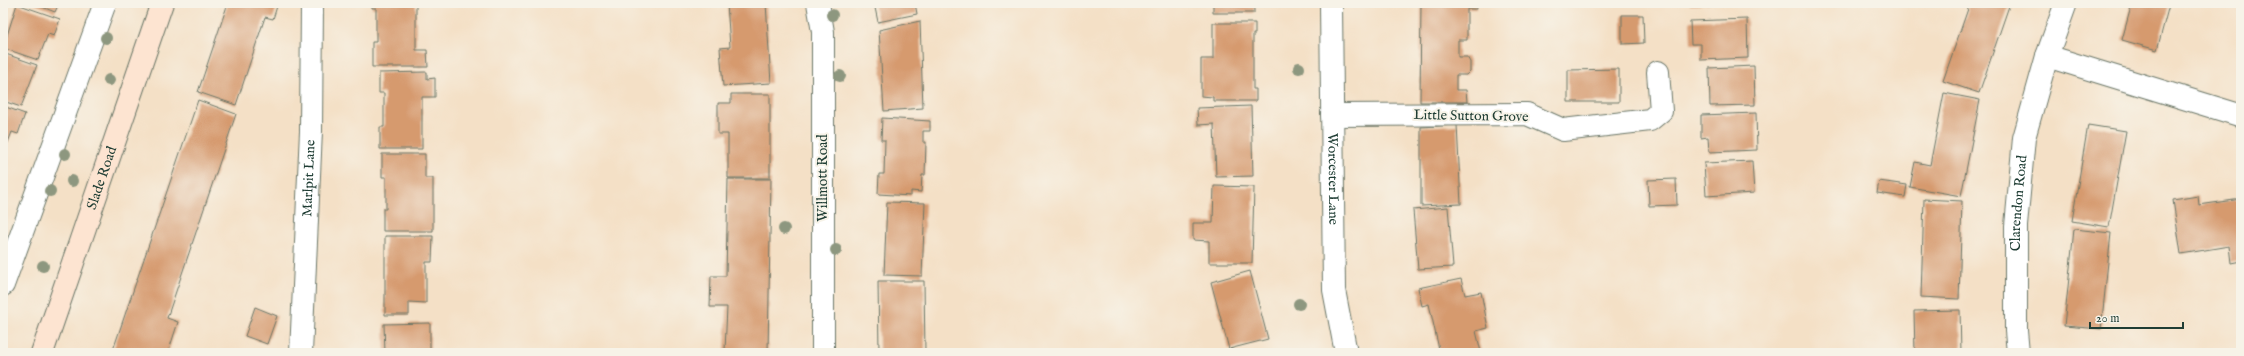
<svg xmlns="http://www.w3.org/2000/svg" width="2244" height="356" font-family="'IM FELL English',serif">
<style>
.building{fill:#d69a6e}
.lines{fill:none;stroke-linecap:round;stroke-linejoin:round}
.street-casing{stroke:#6a7667;stroke-width:24}
.secondary-casing{stroke:#6a7667;stroke-width:24}
.street{stroke:#fff;stroke-width:22}
.secondary{stroke:#fde4d1;stroke-width:22}
.tree{fill:#8d977f}
.labels{text-anchor:middle;dominant-baseline:central;stroke-width:4;stroke-linejoin:round;paint-order:stroke}
.street-label{font-size:14px;fill:#1f3d34;stroke:#f7f3e8}
</style>
<rect width="100%" height="100%" fill="#f7f3e8"/>
<filter id="ink" filterUnits="userSpaceOnUse"><feTurbulence type="fractalNoise" baseFrequency=".025" numOctaves="2"/><feDisplacementMap in="SourceGraphic" scale="8" xChannelSelector="R" yChannelSelector="G"/><feConvolveMatrix kernelMatrix="1 2 1 2 8 2 1 2 1" color-interpolation-filters="sRGB"/></filter>
<filter id="wash" filterUnits="userSpaceOnUse"><feTurbulence type="fractalNoise" baseFrequency=".012" numOctaves="4" result="noise"/><feDisplacementMap in="SourceGraphic" scale="16" xChannelSelector="R" yChannelSelector="G"/><feGaussianBlur stdDeviation="0.9" result="paint"/><feColorMatrix in="noise" values="0 0 0 0 0 0 0 0 0 0 0 0 0 0 0 0 0 1.4 0 .05"/><feComposite in="paint" operator="in"/></filter>
<g filter="url(#wash)">
<rect width="100%" height="100%" fill="#f4e0c6"/>
<g id="blocks">
<!-- building -->
<path class="building" d="M32,3H59L55,12Z
M228,3H278L273,19L265,17L236,105L198,92Z
M372,3H416V50H427L428,67H372V42H376V8H372Z
M727,3H766L771,83L723,86L720,48L730,47Z
M874,3H915L917,14L878,22Z
M1213,3H1254V13H1213Z
M1421,3H1476V9H1467V40H1458V57H1467L1470,62V71L1466,75H1456V90H1466L1467,102H1420Z
M1690,3H1710V4L1690,5Z
M1970,3H2010L1979,93L1943,81Z
M2132,3L2169,5L2157,50L2122,40Z
M17,4L60,19L54,36L48,34L38,60L3,48Z
M1622,15H1643L1644,43L1622,44Z
M1747,19L1748,58L1701,60V44H1691L1690,21Z
M920,21L923,108L884,111L879,30Z
M1213,23H1255V34H1253V89H1256V101H1213V97L1201,96V59H1213Z
M3,53L37,65L21,107L3,101Z
M1754,66L1755,105L1710,106L1709,68Z
M1619,69V102H1568V70Z
M427,72V79L435,78V97H422V149H380V127H384V93H379V73Z
M1944,93L1980,100L1961,196L1910,187L1915,162L1930,165Z
M731,94H770V178H728V134H718V103H731Z
M198,100L236,114L167,318L178,322L168,353H112Z
M3,106L25,114L18,134L12,132L3,155Z
M1251,106L1253,176L1216,177L1214,124L1198,125L1197,108Z
M1756,113L1757,150L1709,152L1708,137L1701,138V115Z
M882,118L930,121V131H923V142H926L925,175H922L921,192L911,191V196L878,194L879,174H884L885,140H881Z
M1457,125L1461,204L1421,206V127Z
M2088,125L2126,131L2109,227L2072,221Z
M382,154H425V178H433V231H383V209H386V177H382Z
M1752,161L1754,193L1706,196L1704,163Z
M728,179H771L768,352L725,351L727,307H710L711,276H726Z
M1676,179L1677,205L1649,206L1648,180Z
M1879,181L1907,185L1905,197L1877,193Z
M1214,186L1254,187L1252,263H1209V241L1193,240V223H1213Z
M2198,196L2199,205L2241,199V261L2231,263L2229,246L2181,254L2173,200Z
M1924,199L1962,201L1959,299L1921,297Z
M887,202L925,203L922,276L884,275Z
M1448,207L1453,267L1418,269L1413,210Z
M2074,229L2111,233L2101,329L2064,326Z
M385,236H433L432,262H426V303L409,302V315H385Z
M1250,271L1268,339L1229,349L1211,282Z
M1461,279L1465,295L1481,292L1488,328L1476,331L1481,352L1434,353L1433,350L1439,349L1429,304L1422,306L1418,288Z
M878,281H924L925,353H879Z
M255,307L277,316L267,344L245,336Z
M1960,310L1961,353H1915L1914,311Z
M430,323V353H385L384,324Z"/>
</g>
</g>
<g filter="url(#ink)">
<use href="#blocks" fill-opacity="0" stroke="#6a7667" stroke-width="1"/>
<g class="lines">
<defs>
<g id="street">
<path d="M818,3L823,32V353"/>
<path id="s1" d="M1331,3L1334,290L1346,353"/>
<path d="M2047,56L2239,115"/>
<path d="M1332,115L1527,114L1563,130L1650,120L1661,111L1658,72"/>
<path d="M3,285L105,3"/>
<path id="s2" d="M301,353L311,131L312,3"/>
<path id="s3" d="M2018,353L2016,331V226L2024,138L2047,56L2066,3"/>
</g>
<g id="secondary">
<path id="s4" d="M42,353L162,3"/>
</g>
</defs>
<!-- street casing -->
<use href="#street" class="street-casing"/>
<!-- secondary casing -->
<use href="#secondary" class="secondary-casing"/>
<!-- street -->
<use href="#street" class="street"/>
<!-- secondary -->
<use href="#secondary" class="secondary"/>
</g>
<!-- trees -->
<g class="tree">
<circle cx="832" cy="15" r="6"/>
<circle cx="106" cy="38" r="6"/>
<circle cx="1299" cy="68" r="6"/>
<circle cx="840" cy="76" r="6"/>
<circle cx="109" cy="80" r="6"/>
<circle cx="65" cy="154" r="6"/>
<circle cx="72" cy="181" r="6"/>
<circle cx="50" cy="191" r="6"/>
<circle cx="784" cy="229" r="6"/>
<circle cx="836" cy="250" r="6"/>
<circle cx="43" cy="266" r="6"/>
<circle cx="1299" cy="304" r="6"/>
</g>
</g>
<g class="labels">
<!-- street labels -->
<g class="street-label">
<text transform="translate(1471 116) rotate(1)">Little Sutton Grove</text>
<text stroke="none"><textPath href="#s4" startOffset="185">Slade Road</textPath></text>
<text stroke="none"><textPath href="#s2" startOffset="175">Marlpit Lane</textPath></text>
<text transform="translate(823 178) rotate(-90)">Willmott Road</text>
<text stroke="none"><textPath href="#s1" startOffset="176">Worcester Lane</textPath></text>
<text stroke="none"><textPath href="#s3" startOffset="150">Clarendon Road</textPath></text>
</g>
</g>
<!-- margin -->
<rect width="2244" height="356" fill="none" stroke="#f7f3e8" stroke-width="16"/>
<!-- scale -->
<path d="M2090 322v6h93v-6" fill="none" stroke="#1f3d34" stroke-width="2"/>
<text x="2096" y="322" font-size="12" fill="#1f3d34" stroke="#f7f3e8" stroke-width="3" paint-order="stroke">20 m</text>
</svg>
